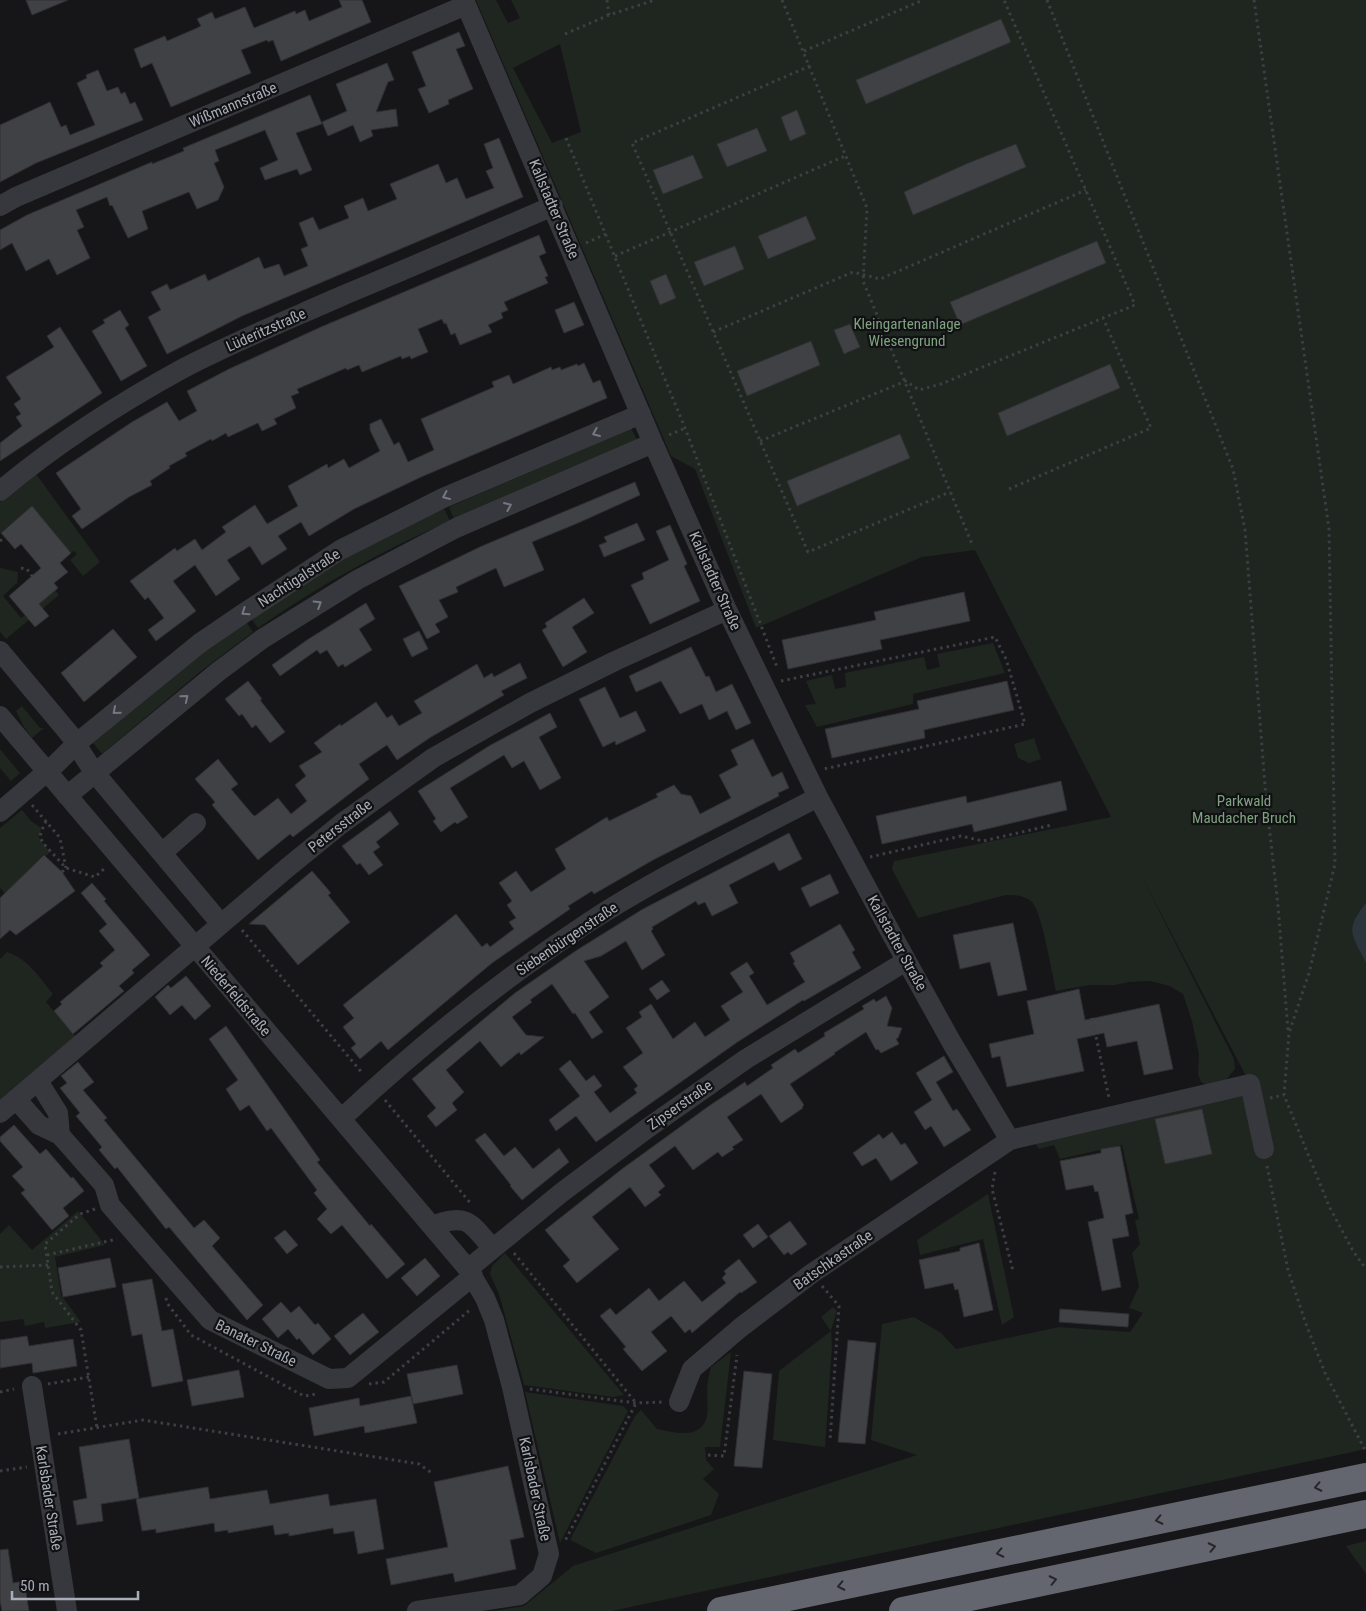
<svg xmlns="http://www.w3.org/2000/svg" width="1366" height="1611" font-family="'Roboto Condensed',sans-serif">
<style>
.green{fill:#1e261f;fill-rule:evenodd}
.water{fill:#2c353c}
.building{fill:#404145;stroke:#303034}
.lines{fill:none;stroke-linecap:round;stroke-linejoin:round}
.path{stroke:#3d3f44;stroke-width:3;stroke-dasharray:2.5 4;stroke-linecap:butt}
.minor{stroke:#37383d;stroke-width:20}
.highway{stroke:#63666e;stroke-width:28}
.oneway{stroke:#757881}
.oneway2{stroke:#26262a}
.labels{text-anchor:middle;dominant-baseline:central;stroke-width:4.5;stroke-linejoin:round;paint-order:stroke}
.street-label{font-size:15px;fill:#a8adb8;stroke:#111113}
.park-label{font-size:15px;fill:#7fa381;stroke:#111113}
</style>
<rect width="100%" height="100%" fill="#161618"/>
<!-- green -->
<path class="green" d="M476,0H496L508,23L520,18L511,0H1366V903C1345,929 1352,936 1366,963V1449L612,1611H493L524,1606L573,1566L917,1455L871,1440L882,1324L914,1317L941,1333L956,1349L1059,1327L1130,1332L1143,1313L1129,1308L1139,1286L1132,1253L1140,1244L1135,1220L1139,1219L1122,1145L1060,1159L1054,1145L1039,1149L1033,1141L1250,1094L1261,1105L1141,875L1234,1059L1235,1069L1224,1082L1209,1086L1201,1082L1198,1074L1199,1055L1192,1021L1183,994L1170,986L1150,981L1129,982L1115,985H1090L1056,991C1052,974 1042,912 1032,902C1024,895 1015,895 1006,895L918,918L892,869L894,861L1111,817L975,550L922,557L756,628L695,469L671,456ZM560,44L581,132L552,143L513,68Z
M631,428L637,440L454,519L449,507Z
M36,474L100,562L83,576L70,560L77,554L74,551L71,553L32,507L0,533V502Z
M444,509L450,521C383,550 318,586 258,628L250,617L326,568L420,519Z
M0,568L18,572L17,583L3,596L21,618L55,590L59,595L6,639L0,632Z
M245,620L253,632L201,671L102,754L93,743L193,660Z
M993,643L1005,673L913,694V704L817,727L805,705L816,704L806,681L832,675L835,689L846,687L845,673L924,657L927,670L940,667L937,654Z
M22,706L40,728H44L32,738L24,727L16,711Z
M1034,738L1041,759L1029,763L1018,758L1014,744Z
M0,749L20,773L11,781L0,768Z
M22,810L31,821L41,828L39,838L50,852L46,856L44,855L5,893L0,888V828Z
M7,952C28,959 40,978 53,994L46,1002L76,1037L0,1103V959Z
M988,1194L1014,1317L1002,1325L983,1239L920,1255L917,1240Z
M78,1211L105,1245L55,1257L61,1295L81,1322L45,1328L44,1322L25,1326L23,1319L0,1322V1234L9,1225L32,1250Z
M505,1253L624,1395L613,1397L524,1385L499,1294L490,1274L492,1266Z
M833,1307L837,1311L831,1330L832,1347L825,1447L773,1440L779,1371L831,1331L821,1317Z
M731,1352L720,1447H705L706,1460L714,1469L703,1479L719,1494L711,1515L596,1553L570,1540L635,1416L641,1410L657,1429C667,1431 682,1435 693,1432C712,1426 707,1405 707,1391C707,1383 709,1374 711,1367Z
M525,1392L623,1406L628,1411L560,1543Z
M1366,1541V1574L1346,1546Z"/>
<!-- water -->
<path class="water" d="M1366,903V963C1352,935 1344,930 1366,903Z"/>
<!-- building -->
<path class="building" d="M26,0H68L32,15Z
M339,0H362L371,22L281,61L273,40L268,42L267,40L241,50L251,73L171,107L152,63L141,68L134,49L165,36L167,41L197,28L201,26L197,19L212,12L215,19L245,7L254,28L295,11L296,14L305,10L309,21L342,7Z
M1001,19L1011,42L866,104L856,80Z
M459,32L465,46L456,49L473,89L448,100L449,104L429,113L418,89L426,86L412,52Z
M387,63L394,80L388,82L376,112L396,109L398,126L371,130L373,136L360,142L353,125L328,136L322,122L347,111L336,84Z
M98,70L107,91L118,87L121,94L125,92L130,104L135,102L143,120L36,163L0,182V125L50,102L61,127L66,125L70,135L95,125L77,83L87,78L86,75Z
M310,95L322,124L296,133L312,170L300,175L297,169L265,180L260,168L278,160L265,130L215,150L219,161L214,163L224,187L218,200L197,209L189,192L142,211L148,229L128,238L112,205L110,206L107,197L76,210L84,227L77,230L90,258L57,275L49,259L26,271L12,243L0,250V230L27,215L152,162V164L184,151L183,148Z
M797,110L806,134L790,141L781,117Z
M757,128L767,151L727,167L717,144Z
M499,138L523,197L242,316L167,354L148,317L161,310L151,292L167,284L170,290L205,274L208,281L259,257L264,269L279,264L284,276L308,266L301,249L308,246L299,223L313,217L319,230L349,218L344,206L363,198L368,211L397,199L390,184L438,164L446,183L457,178L466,199L494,188L486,171L493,168L484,144Z
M1016,144L1026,167L913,215L904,192L966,164Z
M693,155L703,178L663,194L653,170Z
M806,216L816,239L768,259L758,236Z
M539,235L546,253L539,256L548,276L545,277L548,283L504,302L508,310L501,313L503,318L488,325L492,332L460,345L455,333L451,335L446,323L444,324L442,319L418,329L428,352L411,359L410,356L402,359L401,356L362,372L359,365L347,370L346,368L297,389L299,393L291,396L296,408L274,419L277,424L262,431L258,423L228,437L226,433L212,441L211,439L185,453L187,456L169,466L170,468L150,481L152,485L129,497L82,529L72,516L81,509L56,473L132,422L167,402L179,421L197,411L187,391L229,369L321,327Z
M1097,241L1106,263L960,325L950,302Z
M735,246L744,269L704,286L694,262Z
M666,274L676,298L660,305L650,281Z
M574,302L584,325L564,333L555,310Z
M120,310L129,325L125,328L147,366L121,381L92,331L105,323L103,320Z
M850,324L860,347L844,354L834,330Z
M60,327L102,393L0,461V443L22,426L16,417L21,414L14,404L21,399L6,377L54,347L47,336Z
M811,341L820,365L747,396L737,371Z
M584,363L593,383L600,380L607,398L421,477L354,509L309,536L301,522L278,536L287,549L262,565L250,546L227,560L240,579L216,596L195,565L173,581L196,611L156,641L148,630L164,618L148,597L145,600L130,581L175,548L177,551L195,539L202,550L226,532L222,527L255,505L267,524L298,506L288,486L327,464L328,468L344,459L349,468L380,451L370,430V424L381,419L394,445L399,442L408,462L434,450L421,419L494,387L492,382L509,375L513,384L551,367L552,370L560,367L561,370L577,364L578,366Z
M1110,364L1120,388L1007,436L998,413Z
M900,434L910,458L797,506L787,481Z
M635,482L640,495L578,523L532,542L544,570L504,587L496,568L456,587L458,592L439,600L448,617L435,624L440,632L427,639L399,586L482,546Z
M32,506L71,553L60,563L68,572L54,583L58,588L39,604L49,616L35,627L9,596L41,568L21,544L15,549L1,533Z
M637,523L645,540L604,557L599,545L607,542L604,537Z
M670,525L687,564L684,566L700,601L650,624L631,585L644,579L642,573L669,560L656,531Z
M964,592L970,621L880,640L882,649L788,669L782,640L876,620L874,612Z
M584,598L594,613L572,627L587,652L563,667L542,630L547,627L545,623Z
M366,603L375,619L359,629L372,650L345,667L343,664L338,667L327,650L320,654L317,650L280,676L272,665L307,640Z
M113,629L137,657L84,702L61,673Z
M419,631L428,649L412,657L403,639Z
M691,647L706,677L709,676L716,692L732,684L751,723L736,730L727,711L709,720L702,704L680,714L661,681L636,692L629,676Z
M520,663L527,678L501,691L504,695L431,737L397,760L387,745L359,764L369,779L293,837L290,834L258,860L212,805L215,802L195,779L218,759L238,784L231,789L253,815L255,816L278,798L291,814L307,801L295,785L306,776L299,766L322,752L314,743L340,724L341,726L376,702L387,718L392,715L399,726L422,713L414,701L477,664L484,678L492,673L494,677Z
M248,681L262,699L260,700L285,732L270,743L256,725L252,728L242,714L239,716L225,699Z
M1007,681L1014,710L924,730L925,738L832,758L825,729L919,709L917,701Z
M605,687L620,718L636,711L646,731L616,745L615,741L603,747L579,699Z
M550,713L557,727L539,737L561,778L540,790L524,761L512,768L504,755L450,788L468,817L457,824L455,822L441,832L433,821L436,819L418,791L489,746Z
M753,739L772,777L782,772L789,788L778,793L779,796L653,860L594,894L592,891L568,906L570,909L492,963L388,1050L381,1041L360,1059L351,1048L356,1044L343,1027L354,1018L343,1005L456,914L482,947L487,943L490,947L514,929L509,922L516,918L507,905L512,901L499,883L516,871L531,892L566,869L555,849L607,817L609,821L658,797L656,794L674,785L681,794L691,796L700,814L731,798L719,775L738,765L731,750Z
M1061,781L1067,810L974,832L972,824L882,844L876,816L966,796L967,803Z
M390,811L399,824L376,842L380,847L373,852L383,865L369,875L360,863L357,865L342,846Z
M789,833L802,859L779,871L774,862L729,885L738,903L712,916L705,902L698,905L696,901L652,927L653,929L651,931L665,955L642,970L626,941L601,956L584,961L609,997L589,1012L603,1032L592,1039L575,1013L573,1014L552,984L530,1000L532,1002L512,1017L526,1035L544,1037L521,1055L519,1052L501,1067L480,1041L446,1070L464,1092L452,1103L457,1110L436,1127L427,1116L436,1108L412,1079L515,993L577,950L643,909Z
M44,855L62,872L75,891L16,935L10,930L0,939V898Z
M312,871L331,893L328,895L350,922L298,965L265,925L249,924Z
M830,874L839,893L810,907L801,888Z
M92,883L106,899L104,901L150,955L132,970L134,973L119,986L124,991L73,1034L54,1011L62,1004L60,1002L103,966L100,963L115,950L99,931L107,924L81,893Z
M1013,923L1027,990L998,996L990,962L960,969L953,935Z
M840,924L855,950L852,952L861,968L804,1001L803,1000L736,1043L596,1142L576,1116L556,1131L549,1120L580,1096L559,1069L570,1060L586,1081L594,1075L602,1086L594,1092L610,1113L637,1093L634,1089L638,1086L623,1067L643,1053L626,1028L642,1017L639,1012L651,1004L673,1039L695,1022L705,1037L730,1020L721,1006L743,992L730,973L747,962L754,973L749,976L767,1005L805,982L793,963L795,962L790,953Z
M186,976L211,1006L195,1020L182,1005L170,1015L155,997L168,985L171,988Z
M662,980L670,991L657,1000L649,989Z
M1079,989L1085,1020L1159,1004L1173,1069L1144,1075L1137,1041L1107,1047L1104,1033L1077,1039L1084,1071L1007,1087L1000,1056L992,1058L989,1044L1034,1034L1027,1001Z
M886,996L892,1008L887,1026L902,1028L898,1038L896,1039L899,1044L881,1053L878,1049L876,1050L866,1032L834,1053L835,1054L790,1084L804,1105L802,1107L803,1108L781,1123L761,1094L727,1117L743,1140L732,1147L734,1149L722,1157L718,1152L693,1170L675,1146L649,1165L665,1186L658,1192L661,1195L645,1207L630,1187L592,1217L619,1249L577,1283L563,1266L570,1260L545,1230L622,1169L709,1106L745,1082L747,1086L773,1068L771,1065L795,1049L798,1053L825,1036L824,1033L864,1009L862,1006L874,999L876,1002Z
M226,1026L320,1160L317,1162L370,1226L371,1224L405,1264L387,1279L342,1225L331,1234L317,1219L327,1209L314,1193L317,1190L271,1128L267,1131L249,1105L240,1111L226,1089L238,1080L209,1039Z
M944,1056L953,1072L936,1082L953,1111L957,1109L971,1130L944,1147L931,1126L925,1130L914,1112L932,1100L916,1073Z
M78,1062L94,1082L83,1090L107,1118L104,1120L194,1228L204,1220L220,1238L212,1246L263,1305L247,1320L169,1227L166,1229L117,1167L115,1169L99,1150L102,1147L76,1116L80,1113L60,1088L67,1083L61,1076Z
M1202,1109L1212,1154L1165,1164L1155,1119Z
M14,1125L40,1154L46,1149L71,1178L73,1177L84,1191L63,1208L69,1216L52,1230L21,1193L25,1190L12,1176L23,1167L0,1141V1137Z
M892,1132L901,1145L905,1143L918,1163L891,1181L876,1158L862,1166L853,1153L879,1134L883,1139Z
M485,1133L504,1156L515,1147L533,1169L559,1148L569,1162L522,1200L510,1186L511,1185L475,1140Z
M1120,1146L1133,1213L1125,1215L1129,1236L1112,1239L1121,1287L1102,1291L1088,1222L1104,1218L1098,1191L1095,1192L1093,1185L1066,1190L1060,1161L1101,1153V1149Z
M790,1221L807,1244L791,1255L788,1252L784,1255L769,1236Z
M758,1224L768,1237L753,1248L743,1235Z
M285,1230L298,1245L287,1254L274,1238Z
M979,1243L993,1310L964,1317L958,1289L955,1290L953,1283L925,1289L919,1260L960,1251V1248Z
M110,1258L116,1287L63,1297L58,1268Z
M425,1258L440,1276L417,1296L401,1278Z
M739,1259L757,1282L741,1293L740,1292L692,1333L690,1329L685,1333L671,1316L651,1332L667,1351L642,1371L623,1349L626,1347L600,1316L610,1308L616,1315L649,1288L659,1301L684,1281L702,1302L726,1283L722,1278L726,1274L724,1271Z
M152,1279L162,1331L173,1329L183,1381L152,1387L142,1334L132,1336L122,1284Z
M281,1302L291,1313L299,1306L315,1325L318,1323L331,1339L313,1355L299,1338L297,1340L288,1329L278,1338L262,1319Z
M1060,1309L1129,1314L1128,1327L1059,1322Z
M363,1313L379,1332L350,1355L334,1336Z
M27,1336L29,1346L73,1339L77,1366L33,1373L32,1363L0,1368V1340Z
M848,1340L876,1343L865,1444L838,1442Z
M457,1365L463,1394L413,1404L407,1374Z
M239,1370L244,1397L192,1406L187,1380Z
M744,1371L772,1374L762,1468L734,1466Z
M411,1396L417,1423L365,1433L364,1426L314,1436L309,1408L359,1398L360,1406Z
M129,1439L139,1498L101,1504L103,1521L77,1525L73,1501L87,1498L79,1447Z
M508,1466L524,1537L510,1540L516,1569L455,1582L453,1573L391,1585L386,1559L448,1547L434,1482Z
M208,1487L210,1499L267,1490L270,1504L328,1494L330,1506L376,1499L384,1549L358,1554L354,1531L334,1534L333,1528L289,1536V1533L275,1535L273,1525L228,1533V1530L215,1532L214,1523L156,1533V1529L142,1531L136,1499Z
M8,1549L13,1583L24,1581L29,1611H2L0,1601V1550Z"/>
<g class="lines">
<!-- path -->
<path class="path" d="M607,0L609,15
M782,0L867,208L863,281L972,544
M1047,0L1233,469L1245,530L1266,798L1278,906L1288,1030
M1254,0L1329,529L1335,864L1309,973L1289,1033L1284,1095L1329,1206L1353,1251L1366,1269
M565,34L609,15L655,0
M804,51L923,0
M810,66L632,143L808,552L950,492
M566,138L685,428L777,667
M586,243L606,234
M615,256L845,156
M713,332L853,272L880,279L1086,190
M669,435L685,428
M760,441L906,381L919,390L941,384L1135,305L1004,0
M1009,489L1151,428L1103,318
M0,541L5,537
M21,568L27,569L32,576
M781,681L995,637L1006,659L1025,724L824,769
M32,805L60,838L66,868
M46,821L41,832L40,837L43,843L66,868L95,877L105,868
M870,857L961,836L983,841L1052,825
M62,872L66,868
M242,930L363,1074
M1092,1018L1109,1098
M1270,1098L1284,1095
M385,1100L472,1205
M1267,1166L1288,1270L1306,1324L1325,1373L1366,1452
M995,1172L992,1189L1013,1271
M95,1209L80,1214L45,1244L52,1292L81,1330L97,1428
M514,1253L636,1403L565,1541
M47,1255L117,1239
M0,1267L48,1265
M822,1286L839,1306L830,1441
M166,1298L167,1303L191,1335L304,1396L316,1394
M48,1384L89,1377
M369,1384L384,1382L471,1309
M530,1389L636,1403L663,1402
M0,1392L14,1389
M58,1434L143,1420L419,1464L432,1473
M708,1455L724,1456L737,1355
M0,1471L27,1467"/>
<!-- minor -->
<path class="minor" d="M464,0L653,443L727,610L818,797L891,933L952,1043L1010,1140
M0,206L16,197L466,5
M0,491C56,444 118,404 182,369C235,341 290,319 344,295C414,266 483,236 553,206
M0,651L77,743L81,752L94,772L221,924
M0,716L468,1269L485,1298L494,1320L512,1387L549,1554L542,1576L520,1595L417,1611
M67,796L219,671L262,639L357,580L456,528L653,443
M0,812L57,763L77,743L200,643L244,613L340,550L443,498L641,414
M162,853L196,823
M38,1081L58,1113L60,1135L104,1185L110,1205L210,1320L329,1379L348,1378L473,1276
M16,1099L39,1125L60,1135
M0,1113L287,868L341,824L433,758L530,703L615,661L727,610
M341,1119C418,1047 501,980 589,922C661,875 742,837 818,797
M432,1226C468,1213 470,1222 492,1248
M468,1269L561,1193L645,1130L746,1059L906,961
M32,1386L67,1611
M679,1402L692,1369L740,1328L811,1274L1010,1140L1250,1084L1264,1149"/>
<!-- highway -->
<path class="highway" d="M721,1611L1366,1477
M903,1611L1366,1514"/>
</g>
<!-- one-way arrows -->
<defs><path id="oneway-chevron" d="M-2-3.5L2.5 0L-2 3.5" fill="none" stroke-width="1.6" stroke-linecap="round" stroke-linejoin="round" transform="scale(1.25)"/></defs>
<g class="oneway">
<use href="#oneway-chevron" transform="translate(596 433) rotate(157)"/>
<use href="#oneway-chevron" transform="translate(446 496) rotate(156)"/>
<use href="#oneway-chevron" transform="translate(508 506) rotate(-23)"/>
<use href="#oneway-chevron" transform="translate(318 604) rotate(-32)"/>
<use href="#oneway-chevron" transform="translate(245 612) rotate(146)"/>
<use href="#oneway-chevron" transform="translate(185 698) rotate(-39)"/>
<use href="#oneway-chevron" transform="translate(116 711) rotate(140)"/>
</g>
<g class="oneway2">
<use href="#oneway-chevron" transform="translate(1318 1487) rotate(168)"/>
<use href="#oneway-chevron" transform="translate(1159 1520) rotate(168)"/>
<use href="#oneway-chevron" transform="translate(1212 1547) rotate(-12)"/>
<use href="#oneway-chevron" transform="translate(1000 1553) rotate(168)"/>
<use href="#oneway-chevron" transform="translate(1053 1580) rotate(-12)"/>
<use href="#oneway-chevron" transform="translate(841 1586) rotate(168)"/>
</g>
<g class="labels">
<!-- street labels -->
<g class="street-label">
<text transform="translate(233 105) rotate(-23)">Wißmannstraße</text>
<text transform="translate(554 209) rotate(67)">Kallstadter Straße</text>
<text transform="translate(266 330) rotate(-24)">Lüderitzstraße</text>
<text transform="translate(299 578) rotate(-33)">Nachtigalstraße</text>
<text transform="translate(715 581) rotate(66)">Kallstadter Straße</text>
<text transform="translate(340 826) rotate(-38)">Petersstraße</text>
<text transform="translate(567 939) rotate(-34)">Siebenbürgenstraße</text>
<text transform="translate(897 943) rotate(61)">Kallstadter Straße</text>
<text transform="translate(236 996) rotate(50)">Niederfeldstraße</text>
<text transform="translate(680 1105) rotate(-35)">Zipserstraße</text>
<text transform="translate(833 1260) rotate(-35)">Batschkastraße</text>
<text transform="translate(256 1343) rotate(26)">Banater Straße</text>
<text transform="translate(535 1489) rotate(78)">Karlsbader Straße</text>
<text transform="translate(49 1498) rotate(81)">Karlsbader Straße</text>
</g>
<!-- park labels -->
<g class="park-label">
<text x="907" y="324">Kleingartenanlage<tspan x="907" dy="17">Wiesengrund</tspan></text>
<text x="1244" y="801">Parkwald<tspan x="1244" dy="17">Maudacher Bruch</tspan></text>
</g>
</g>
<!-- scale -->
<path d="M12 1591v8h126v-8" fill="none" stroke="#a8adb8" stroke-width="2.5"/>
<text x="20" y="1591" font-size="15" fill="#a8adb8" stroke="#111113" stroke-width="4" paint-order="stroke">50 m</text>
</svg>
